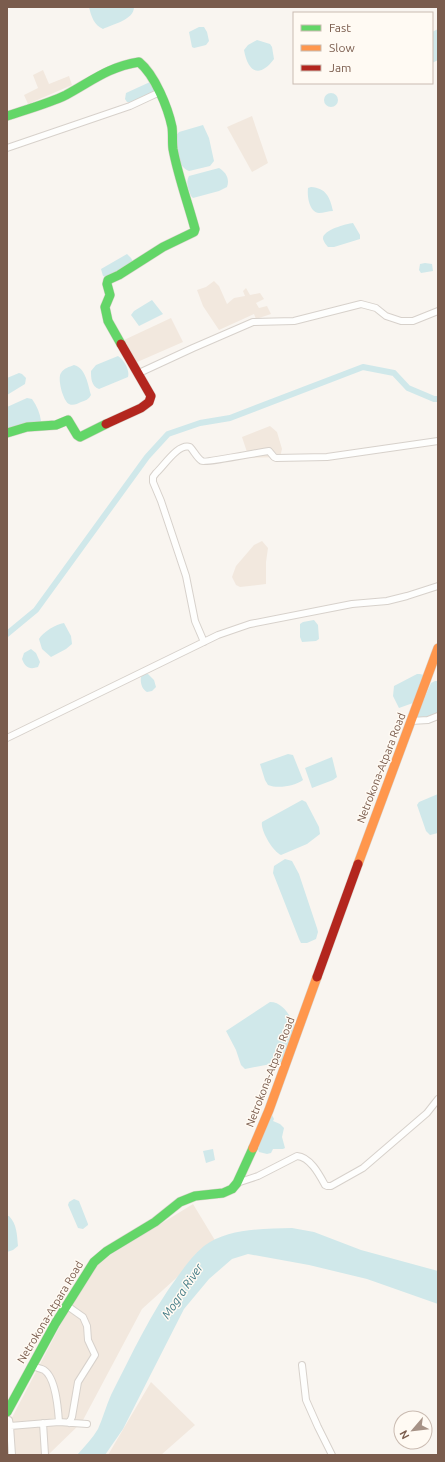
<svg xmlns="http://www.w3.org/2000/svg" width="445" height="1462" font-family="Ubuntu,sans-serif">
<style>
.residential{fill:#f2e8de}
.water{fill:#d0e8ea}
.lines{fill:none;stroke-linecap:round;stroke-linejoin:round}
.canal{stroke:#d0e8ea;stroke-width:6}
.street-casing{stroke:#d7d1cb;stroke-width:8}
.fast-casing{stroke:#d9d2cb;stroke-width:10}
.slow-casing{stroke:#d9d2cb;stroke-width:10}
.jam-casing{stroke:#d9d2cb;stroke-width:10}
.street{stroke:#fefefd;stroke-width:6}
.fast{stroke:#63d668;stroke-width:9}
.slow{stroke:#ff974d;stroke-width:9}
.jam{stroke:#b3261e;stroke-width:9}
.labels{text-anchor:middle;dominant-baseline:central;stroke-width:3;stroke-linejoin:round;paint-order:stroke}
.street-label{font-size:11px;fill:#7a5c4d;stroke:#fffaf3}
.water-label{font-size:12px;font-style:italic;fill:#437c86;stroke:#fffaf3}
</style>
<rect width="100%" height="100%" fill="#f9f5f0"/>
<!-- residential -->
<path class="residential" d="M43,70L49,84L69,76L72,85L28,104L24,95L38,88L33,75Z
M252,116L268,163L252,172L227,127Z
M214,281L219,286L227,304L234,298L245,296L243,291L246,288L250,295L260,293L264,299L256,303L259,308L267,306L271,314L256,319L254,314L219,330L203,306L197,290L206,287Z
M171,318L183,342L135,363L124,340Z
M270,426L277,432L282,449L280,457L250,458L247,452L242,437Z
M262,541L268,548L266,562V584L240,587L236,585L232,577L236,566L254,545Z
M193,1204L216,1242L142,1309L82,1422L48,1455H7V1427L91,1267Z
M151,1382L195,1425L161,1455H108Z"/>
<!-- water -->
<path class="water" d="M89,7H134C134,20 113,24 103,29C94,25 91,16 89,7Z
M199,27H204L207,32L209,41L206,45L194,48L192,47L189,32Z
M438,29V60L432,63V32Z
M257,40L270,44L272,47L274,59C260,78 248,73 244,50L248,45Z
M150,82L156,92L132,102H127L125,99L126,93Z
M324 100a7 7 0 1 1 14 0a7 7 0 1 1-14 0Z
M203,125L209,138L214,161L210,166L189,171C177,167 177,148 175,137L179,132Z
M219,168C226,172 230,179 227,187L219,191L193,198L191,196C189,190 185,183 189,176Z
M311,187C326,188 330,197 333,211C329,211 323,213 319,213C309,212 307,196 308,188Z
M353,223L360,235V239L334,247H328C326,245 324,242 323,239C322,230 346,224 353,223Z
M127,254L131,258L133,262L108,278L103,276L101,269Z
M425,263L432,264L433,271L421,273L419,270L420,264Z
M152,300L163,314L139,326L131,315L134,311Z
M118,356C124,360 130,370 128,377L99,389C91,386 91,378 91,371L96,365Z
M74,365C86,368 88,385 91,395C89,399 85,401 81,402C77,404 73,406 69,404C63,401 57,378 61,373C64,368 69,367 74,365Z
M19,373L22,374L26,378L25,384L7,395V378Z
M27,398L32,399C37,406 40,413 41,421L36,424L8,429L7,407Z
M314,620L318,625L319,639L316,641L302,642L300,637V624L303,622Z
M64,623L71,636L72,644L66,649L51,657L42,649L39,639C43,632 56,624 64,623Z
M31,649L36,653L40,662L38,667C29,670 25,667 22,659L24,653Z
M144,674H148L154,680L156,687L152,691L147,692C142,689 140,683 141,677Z
M417,674H420L424,675L413,703L399,708L393,696L394,686Z
M435,681H438V714L432,717L417,719V715L431,683Z
M288,754L293,755L303,780C295,786 278,789 268,785L265,780L260,764Z
M332,757L337,777L333,780L312,788L305,768Z
M438,794V833L430,835L426,831L417,805L419,802Z
M302,800L306,802L319,827L320,834L307,844L281,855C273,852 260,830 262,822Z
M285,859L292,861L299,874L317,928L318,932L316,939L307,943H301L299,939L273,873L274,866Z
M270,1002C284,1002 291,1018 296,1028L286,1059L281,1062L245,1069L241,1065L236,1050L226,1031Z
M272,1115L274,1119L273,1121L280,1124L284,1128L282,1137L285,1148L283,1149H273L271,1153L267,1154L259,1152L258,1149L261,1138Z
M213,1149L215,1160L206,1163L203,1151Z
M74,1199L79,1201L88,1224V1225L83,1229L78,1228L68,1205L69,1202Z
M7,1216H9C17,1224 17,1235 18,1246L13,1250L7,1252Z
M292,1228L314,1232L361,1250L438,1271V1304L367,1279L309,1265L248,1254L232,1259L209,1279L184,1309L123,1429L105,1455H77C84,1447 92,1439 98,1429C103,1418 106,1406 111,1395C132,1354 151,1312 178,1276C186,1265 194,1254 204,1246C228,1228 263,1229 292,1228Z"/>
<g class="lines">
<!-- canal -->
<path class="canal" d="M7,634L36,610L147,457L168,434L200,423L230,418L363,367L394,373L408,388L434,399H438"/>
<defs>
<path id="street" d="M7,148L130,106L160,92
M139,373L193,348L253,322L294,321L361,304L376,308L386,316L401,321H413L438,311
M204,642L195,621L186,576L161,501L153,482V477L156,473C164,466 178,443 190,447C194,451 197,458 202,461C205,463 260,452 269,451L274,457L276,458L327,457L438,441
M411,721L428,720L438,716
M7,738L218,635L250,624L352,604L387,601L407,596L438,586
M237,1183L258,1176L297,1156C310,1157 319,1174 325,1185L327,1186H331L363,1168L427,1113L438,1099
M66,1305L83,1317L87,1326L88,1340L95,1355L78,1382L72,1417L69,1423
M302,1365L306,1400L318,1427L332,1455
M31,1366C35,1367 40,1368 44,1370C56,1378 58,1408 59,1422
M7,1420H9L10,1426L59,1422L87,1424
M43,1423L45,1455
M10,1426L12,1455"/>
<path id="fast" d="M7,116C25,110 50,103 66,95C92,81 108,67 139,62C155,75 168,108 172,127C173,134 172,142 173,149C178,176 188,203 195,229L194,232L163,247L119,275L108,280L107,284L110,295L105,307L108,321L121,344
M7,433L27,427L56,425L68,420L77,435L80,437L106,424
M7,1412L55,1324L94,1262L107,1251L155,1222L180,1202L195,1196L223,1193L232,1189L237,1183L253,1148"/>
<path id="slow" d="M358,864L438,648
M253,1148L269,1110L317,977"/>
<path id="jam" d="M106,424L141,408L149,402L151,396L121,344
M317,977L358,864"/>
</defs>
<!-- street casing -->
<use href="#street" class="street-casing"/>
<!-- fast casing -->
<use href="#fast" class="fast-casing"/>
<!-- slow casing -->
<use href="#slow" class="slow-casing"/>
<!-- jam casing -->
<use href="#jam" class="jam-casing"/>
<!-- street -->
<use href="#street" class="street"/>
<!-- fast -->
<use href="#fast" class="fast"/>
<!-- slow -->
<use href="#slow" class="slow"/>
<!-- jam -->
<use href="#jam" class="jam"/>
</g>
<g class="labels">
<!-- street labels -->
<g class="street-label">
<text transform="translate(381 768) rotate(-69)">Netrokona-Atpara Road</text>
<text transform="translate(270 1072) rotate(-69)">Netrokona-Atpara Road</text>
<text transform="translate(50 1312) rotate(-59)">Netrokona-Atpara Road</text>
</g>
<!-- water labels -->
<g class="water-label">
<text transform="translate(182 1291) rotate(-56)">Mogra River</text>
</g>
</g>
<!-- border -->
<rect width="445" height="1462" fill="none" stroke="#7a5c4d" stroke-width="16"/>
<!-- legend -->
<rect x="293" y="12" width="140" height="72" fill="#fffaf3" stroke="#cabbb1"/>
<rect x="301" y="25" width="20" height="6" fill="#63d668" stroke="#cabbb1"/>
<text x="329" y="32" font-size="12" fill="#7a5c4d">Fast</text>
<rect x="301" y="45" width="20" height="6" fill="#ff974d" stroke="#cabbb1"/>
<text x="329" y="52" font-size="12" fill="#7a5c4d">Slow</text>
<rect x="301" y="65" width="20" height="6" fill="#b3261e" stroke="#cabbb1"/>
<text x="329" y="72" font-size="12" fill="#7a5c4d">Jam</text>
<!-- north arrow -->
<g transform="translate(413 1430) rotate(242)"><circle r="19" fill="#fffaf3" stroke="#cabbb1"/>
<path d="M0-3L7 15L0 10L-7 15Z" fill="#a69286"/>
<text y="-6" font-size="11" font-weight="bold" text-anchor="middle" fill="#7a5c4d">N</text>
</g>
</svg>
